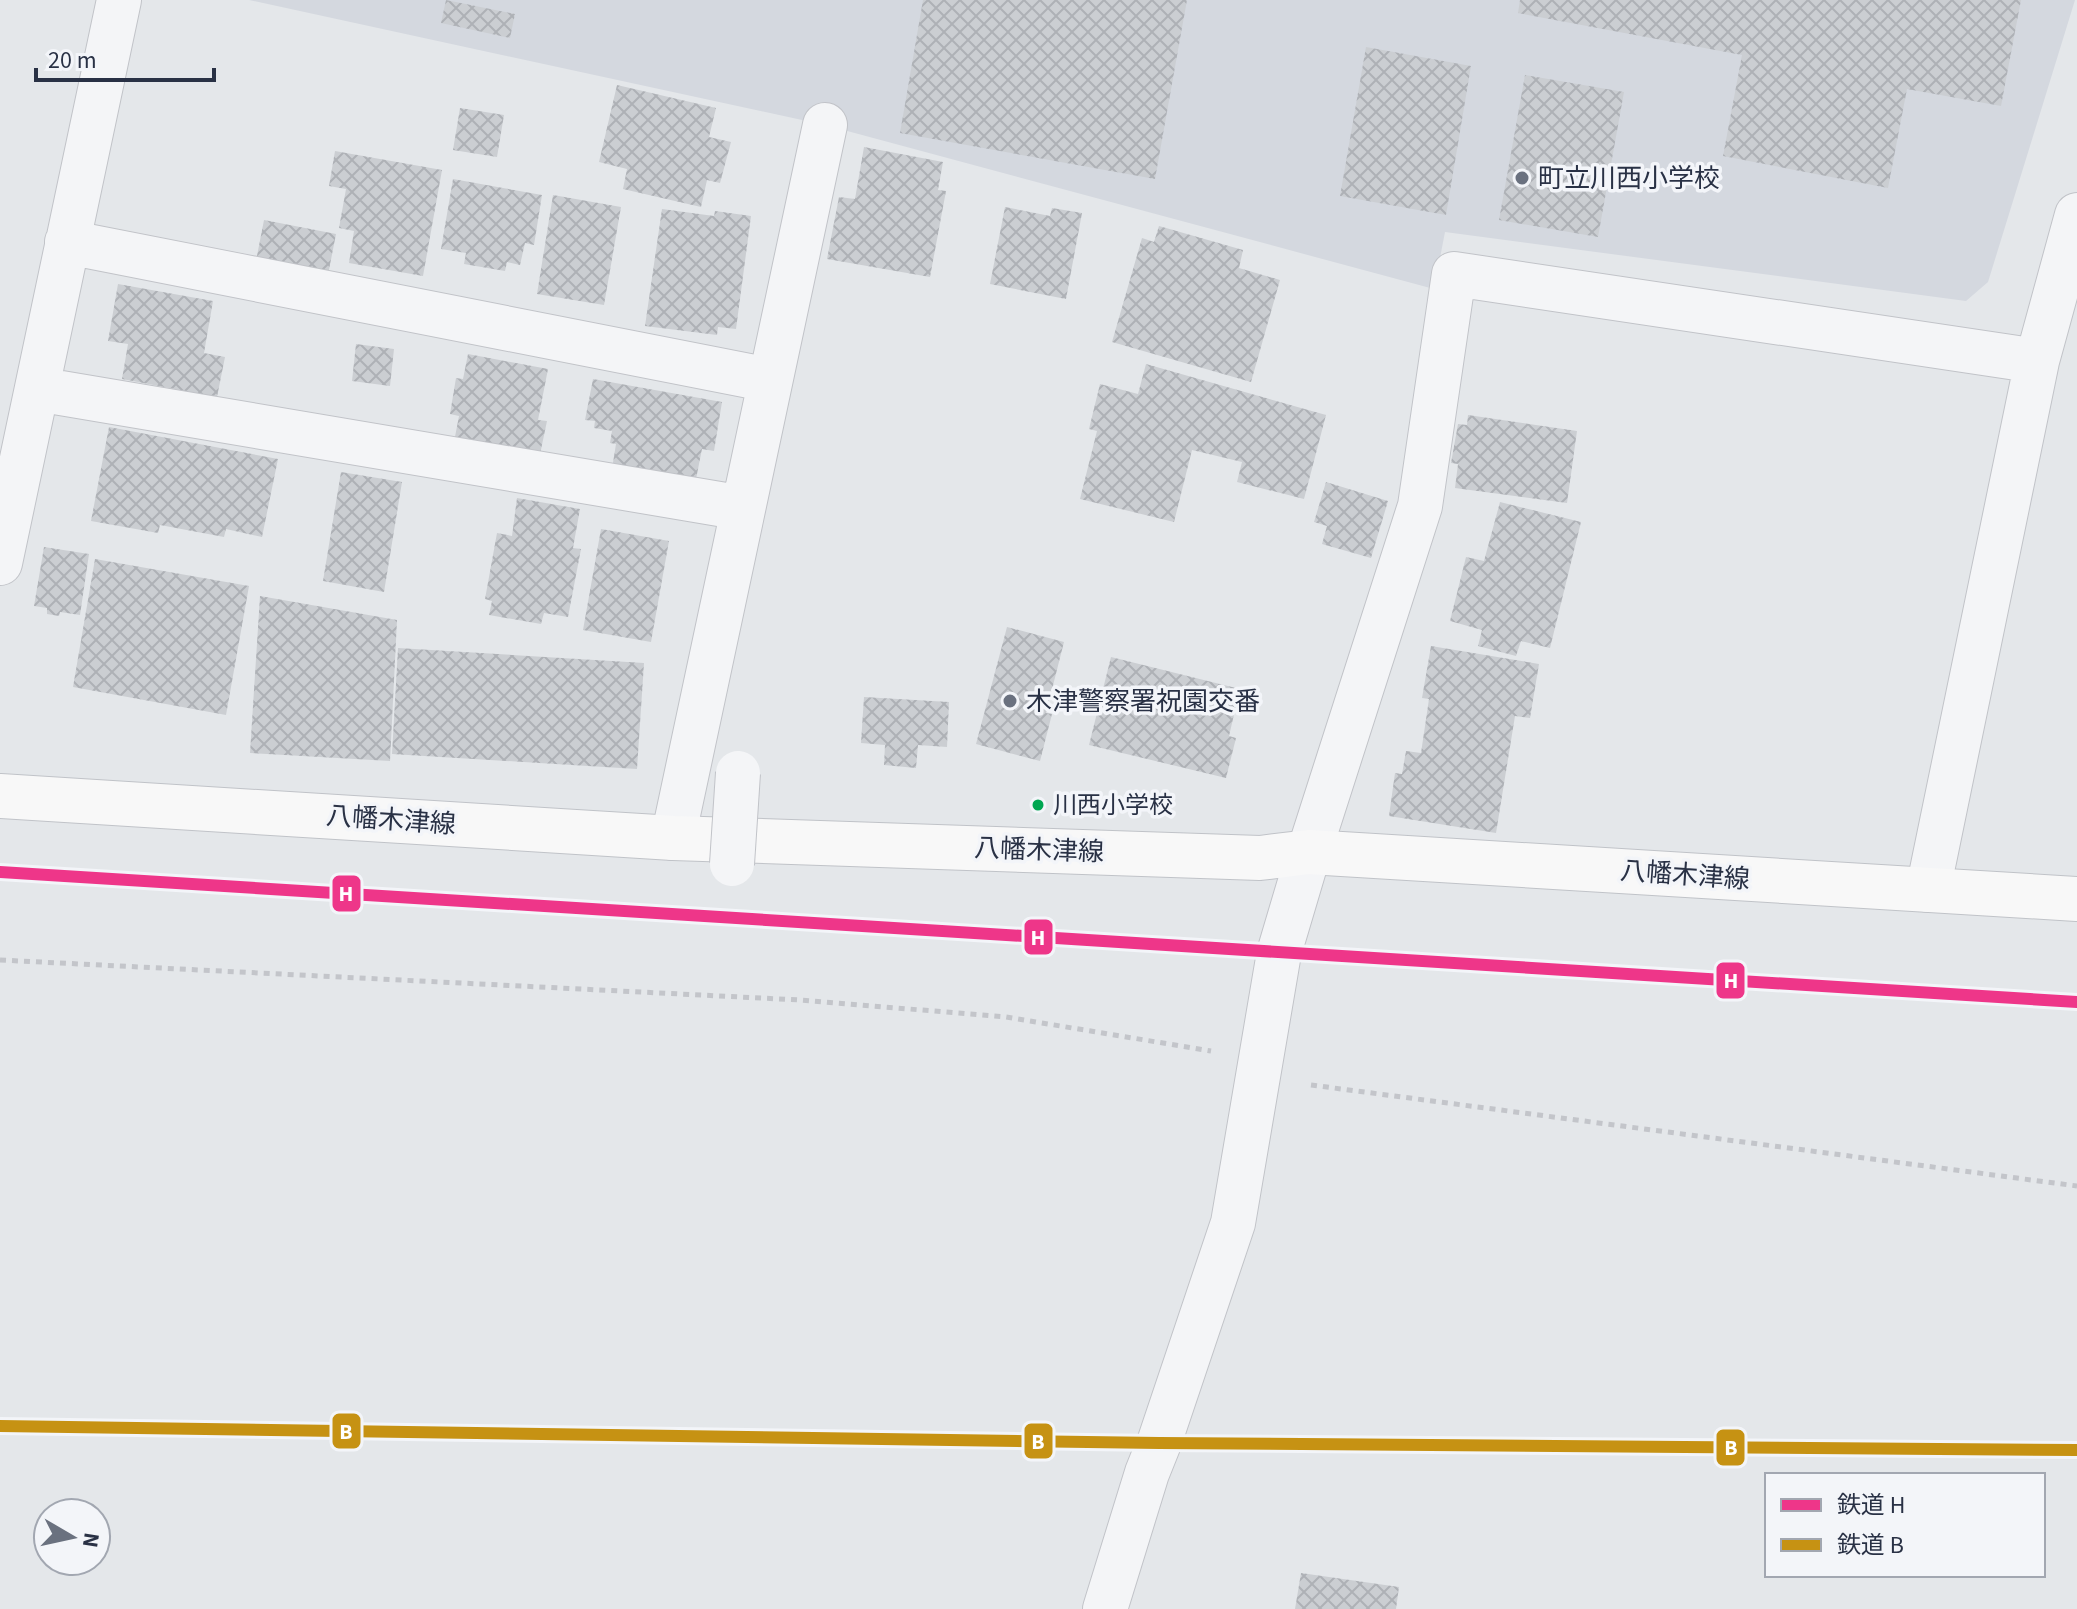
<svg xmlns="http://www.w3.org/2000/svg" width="2077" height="1609" font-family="'Source Sans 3','Noto Sans JP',sans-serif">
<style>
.built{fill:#d4d8df}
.building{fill:url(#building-cross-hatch)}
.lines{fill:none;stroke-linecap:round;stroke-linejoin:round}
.minor-casing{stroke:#c1c3c8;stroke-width:46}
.major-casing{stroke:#c0c3c8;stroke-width:46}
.path{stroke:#c3c5ca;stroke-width:5;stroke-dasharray:6 6;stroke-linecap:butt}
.minor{stroke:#f4f5f7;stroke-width:44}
.major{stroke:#f8f8f8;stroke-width:44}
.minor-bridge-casing{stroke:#c1c3c8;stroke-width:46;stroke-linecap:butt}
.minor-bridge{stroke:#f4f5f7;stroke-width:44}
.rail-1-casing{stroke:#f3f5f9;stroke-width:18}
.rail-2-casing{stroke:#f3f5f9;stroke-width:18}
.rail-1{stroke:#ee3689;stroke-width:12}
.rail-2{stroke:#c69213;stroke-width:12}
.poi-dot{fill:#6a717f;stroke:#f3f5f9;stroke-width:3}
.bus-dot{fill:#00a651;stroke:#f3f5f9;stroke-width:3}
.labels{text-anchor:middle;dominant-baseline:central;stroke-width:7;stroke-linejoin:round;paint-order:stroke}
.bus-label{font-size:24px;fill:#293145;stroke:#f3f5f9;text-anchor:start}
.poi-label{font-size:26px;fill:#293145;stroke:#f3f5f9;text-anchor:start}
.street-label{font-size:26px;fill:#293145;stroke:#f3f5f9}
.line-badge{stroke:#f3f5f9;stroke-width:3}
.badge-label{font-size:22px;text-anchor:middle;font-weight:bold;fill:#fff}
</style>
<defs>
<pattern id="building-cross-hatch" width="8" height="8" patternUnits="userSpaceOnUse" patternTransform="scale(2)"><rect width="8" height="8" fill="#cbced2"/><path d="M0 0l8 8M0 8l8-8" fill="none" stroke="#aeb1b6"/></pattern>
</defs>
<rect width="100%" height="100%" fill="#e4e7ea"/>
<!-- built -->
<path class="built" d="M249,0H2075L1988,282L1966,301L1445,232L1434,289L825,125Z"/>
<!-- building -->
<path class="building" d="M446,0L515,14L510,38L441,23Z
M923,0H1187L1155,179L900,133Z
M1520,0H2021L2001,106L1907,89L1888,188L1723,156L1742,55L1518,13Z
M1366,47L1471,66L1446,215L1340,196Z
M1525,75L1624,92L1598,237L1499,220Z
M617,85L716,108L709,137L731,142L720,183L707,180L701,207L623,189L627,169L599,162Z
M460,108L504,115L497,157L453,150Z
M864,147L943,162L938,190L946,191L930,277L827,259L839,197L855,199Z
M335,151L442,170L423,276L349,263L354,231L339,228L346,189L329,186Z
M453,179L542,195L534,245L525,243L520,265L507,262L505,271L464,264L466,253L441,249Z
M553,195L621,207L604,305L537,294Z
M1005,207L1050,216L1052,208L1082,213L1066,299L990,284Z
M662,209L714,216L715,211L751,216L736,329L718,327L717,335L645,326Z
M264,220L336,234L327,280L255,266Z
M1159,226L1243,250L1239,268L1280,280L1251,382L1112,342L1142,238L1154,242Z
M118,284L213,301L204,353L225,357L217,397L122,379L128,344L108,341Z
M356,344L394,349L390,386L352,381Z
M468,354L548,369L538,420L547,421L539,459L454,442L459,416L450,414L456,378L463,379Z
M1146,364L1326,415L1304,499L1237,482L1242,462L1192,450L1174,522L1080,499L1097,431L1089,429L1100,384L1138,394Z
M593,379L722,402L714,451L702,449L695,484L612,469L616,444L610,443L612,431L594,428L595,421L585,420Z
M1468,415L1577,431L1567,503L1455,488L1458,464L1451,463L1458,424L1467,425Z
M109,427L278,459L262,537L226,529L224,537L160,525L158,533L91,521Z
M341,472L402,482L384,592L323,581Z
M1326,482L1388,501L1371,558L1322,544L1327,526L1314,522Z
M517,498L580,509L573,548L581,549L568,617L544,613L541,624L489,615L492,601L485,599L497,533L512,536Z
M1500,502L1581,522L1550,648L1521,641L1516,656L1478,646L1482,630L1450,621L1466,557L1484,561Z
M601,529L669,541L651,642L583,630Z
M44,547L89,554L80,615L60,612L59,616L47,614V608L34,606Z
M95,559L249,586L226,715L73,687Z
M260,596L397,620L390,761L250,753Z
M1007,627L1064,642L1046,713L1052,714L1040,761L976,744Z
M1431,646L1539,664L1530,718L1515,716L1496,833L1389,816L1395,773L1402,774L1406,751L1421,753L1429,699L1422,698Z
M398,648L644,663L637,769L392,754Z
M1111,657L1240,689L1229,736L1236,738L1226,778L1089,745Z
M864,697L949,702L947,747L918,745L916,768L884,765L885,745L861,743Z
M1301,1573L1399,1587L1396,1609H1295Z"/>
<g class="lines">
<defs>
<path id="minor" d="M67,242L770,380
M37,389L743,508
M0,563L119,0
M673,838L825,125
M1928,890L2037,361L2077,215
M1105,1609L1147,1473L1159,1443L1233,1223L1279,953L1309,852L1420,506L1454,274L2037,361"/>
<path id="major" d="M0,796L673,838L1260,858L1309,852L2077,899"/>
</defs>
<!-- minor casing -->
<use href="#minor" class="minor-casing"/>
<!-- major casing -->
<use href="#major" class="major-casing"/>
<!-- path -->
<path class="path" d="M0,960L800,1000L1006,1017L1211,1051
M1311,1085L2077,1186"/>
<!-- minor -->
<use href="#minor" class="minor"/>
<!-- major -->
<use href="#major" class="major"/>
<defs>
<path id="minor-bridge" d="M732,864L738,773"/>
</defs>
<!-- minor-bridge casing -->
<use href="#minor-bridge" class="minor-bridge-casing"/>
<!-- minor-bridge -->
<use href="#minor-bridge" class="minor-bridge"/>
<defs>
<path id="rail-1" d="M0,872L2077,1002"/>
<path id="rail-2" d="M0,1426L1159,1443L2077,1450"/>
</defs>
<!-- rail-1 casing -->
<use href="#rail-1" class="rail-1-casing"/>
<!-- rail-2 casing -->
<use href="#rail-2" class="rail-2-casing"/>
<!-- rail-1 -->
<use href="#rail-1" class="rail-1"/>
<!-- rail-2 -->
<use href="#rail-2" class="rail-2"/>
</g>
<!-- markers -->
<g class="poi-dot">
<circle cx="1522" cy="178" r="8"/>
<circle cx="1010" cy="701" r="8"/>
</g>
<circle class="bus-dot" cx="1038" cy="805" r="7"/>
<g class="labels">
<!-- bus labels -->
<g class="bus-label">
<text x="1053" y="805">川西小学校</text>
</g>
<!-- poi labels -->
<g class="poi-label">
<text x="1538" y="178">町立川西小学校</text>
<text x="1026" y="701">木津警察署祝園交番</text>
</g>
<!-- street labels -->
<g class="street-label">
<text transform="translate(391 820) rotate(4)">八幡木津線</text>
<text transform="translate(1039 850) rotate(2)">八幡木津線</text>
<text transform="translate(1685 875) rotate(4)">八幡木津線</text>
</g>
</g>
<g class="line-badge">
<rect x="331" y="874" width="31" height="39" rx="8" fill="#ee3689"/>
<rect x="1023" y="918" width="31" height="38" rx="8" fill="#ee3689"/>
<rect x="1715" y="961" width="31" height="39" rx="8" fill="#ee3689"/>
<rect x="331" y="1412" width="31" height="38" rx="8" fill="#c69213"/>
<rect x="1023" y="1422" width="31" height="38" rx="8" fill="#c69213"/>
<rect x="1715" y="1428" width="31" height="39" rx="8" fill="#c69213"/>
</g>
<g class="badge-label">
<text x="346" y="901">H</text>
<text x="1038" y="945">H</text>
<text x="1731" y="988">H</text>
<text x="346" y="1439">B</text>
<text x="1038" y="1449">B</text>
<text x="1731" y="1455">B</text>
</g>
<!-- legend -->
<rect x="1765" y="1473" width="280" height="104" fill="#f3f5f9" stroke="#a2a7b1" stroke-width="2"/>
<rect x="1781" y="1499" width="40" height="12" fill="#ee3689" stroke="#a2a7b1" stroke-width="2"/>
<text x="1837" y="1513" font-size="24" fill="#293145">鉄道 H</text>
<rect x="1781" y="1539" width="40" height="12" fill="#c69213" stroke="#a2a7b1" stroke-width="2"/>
<text x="1837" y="1553" font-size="24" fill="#293145">鉄道 B</text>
<!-- north arrow -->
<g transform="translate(72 1537) rotate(99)"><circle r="38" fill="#f3f5f9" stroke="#a2a7b1" stroke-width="2"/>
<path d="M0-6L14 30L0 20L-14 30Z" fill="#6a717f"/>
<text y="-12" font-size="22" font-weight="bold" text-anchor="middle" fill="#293145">N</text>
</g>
<!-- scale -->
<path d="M36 68v12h178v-12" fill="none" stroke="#293145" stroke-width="4"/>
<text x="48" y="68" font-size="24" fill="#293145" stroke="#f3f5f9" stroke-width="6" paint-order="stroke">20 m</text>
</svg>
